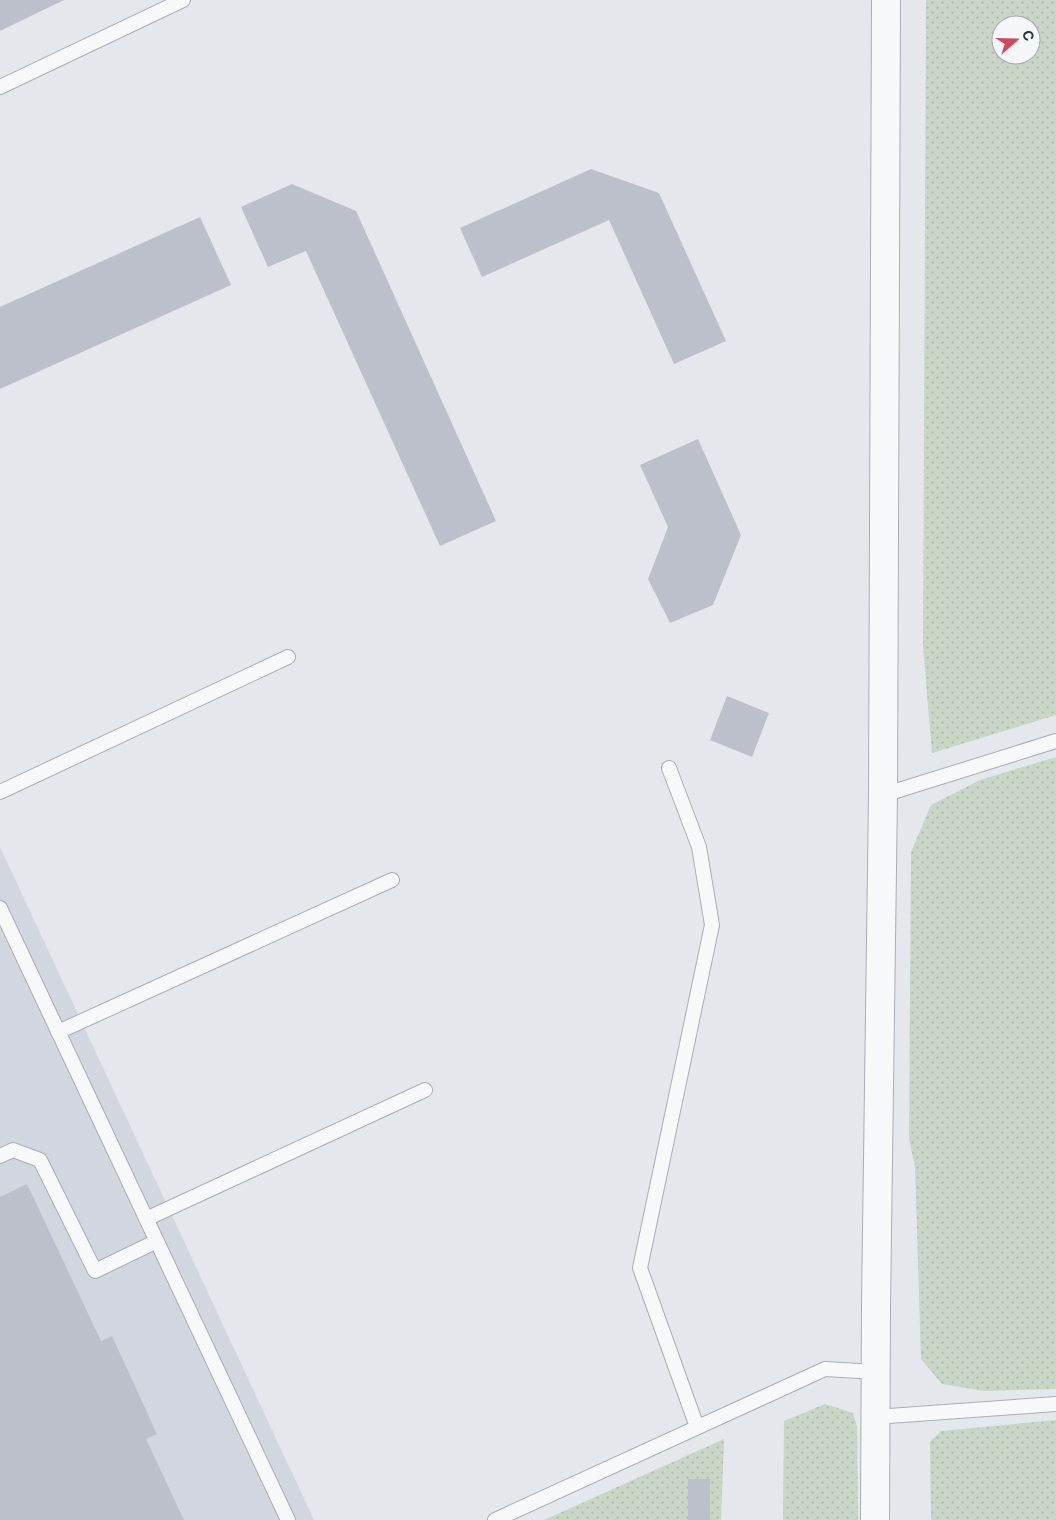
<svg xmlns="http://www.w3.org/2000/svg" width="1056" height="1520" font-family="Inter,sans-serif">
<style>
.built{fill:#d2d6de}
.grass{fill:url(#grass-dots);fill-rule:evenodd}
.building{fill:#bbc0ca}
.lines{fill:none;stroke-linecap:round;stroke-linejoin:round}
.service-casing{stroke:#a9aeb7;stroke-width:16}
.tertiary-casing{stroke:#a9aeb7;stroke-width:30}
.service{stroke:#f7f8fa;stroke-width:14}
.tertiary{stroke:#f7f8fa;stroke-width:28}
</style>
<defs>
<pattern id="grass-dots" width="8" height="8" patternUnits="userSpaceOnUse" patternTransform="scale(1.25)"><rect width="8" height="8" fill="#c9d6c5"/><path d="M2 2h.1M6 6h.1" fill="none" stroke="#adb8ab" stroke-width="1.8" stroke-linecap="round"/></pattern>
</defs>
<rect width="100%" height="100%" fill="#e4e7ec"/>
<!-- built -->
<path class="built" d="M0,847L314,1520H0Z"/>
<!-- grass -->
<path class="grass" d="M926,0H1056V715L932,753L923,646ZM1001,25H1031V55H1001Z
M1056,757V1389L984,1391L942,1384L921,1359L915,1167L909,1139L911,852L931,805L980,780Z
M825,1404L853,1413L857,1426L858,1520H783L784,1421Z
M1056,1420V1520H931L930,1442L941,1431Z
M724,1439L721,1520H544Z"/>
<!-- building -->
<path class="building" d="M0,0H64L0,31Z
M591,169L659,193L726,341L674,364L609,220L482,277L460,228Z
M292,184L356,211L496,521L440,546L306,251L268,267L241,207Z
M200,217L231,285L0,389V307Z
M698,439L741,535L713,605L670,623L648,579L668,527L640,465Z
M727,696L769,713L752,757L710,740Z
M27,1184L101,1341L112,1336L157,1434L146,1439L184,1520H0V1197Z
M688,1479H710V1520H688Z"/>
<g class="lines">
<defs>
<path id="service" d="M0,87L183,0
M669,768L699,847L712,925L640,1268L697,1427
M0,792L288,657
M883,795L1056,741
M0,908L288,1520
M58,1032L392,880
M0,1156L13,1150L40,1160L95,1271L157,1241
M146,1219L425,1090
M875,1417L1056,1404
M495,1520L825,1369L876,1372"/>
<path id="tertiary" d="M875,1520L876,1306L883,795L886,0"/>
</defs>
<!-- service casing -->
<use href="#service" class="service-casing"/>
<!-- tertiary casing -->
<use href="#tertiary" class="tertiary-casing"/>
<!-- service -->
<use href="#service" class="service"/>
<!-- tertiary -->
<use href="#tertiary" class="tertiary"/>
</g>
<!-- north arrow -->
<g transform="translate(1016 40) rotate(70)"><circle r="24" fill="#f4f6f9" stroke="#a4a8b1"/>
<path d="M0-4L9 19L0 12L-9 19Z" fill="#d1495b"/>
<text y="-8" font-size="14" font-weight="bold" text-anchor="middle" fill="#2b3445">С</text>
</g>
</svg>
